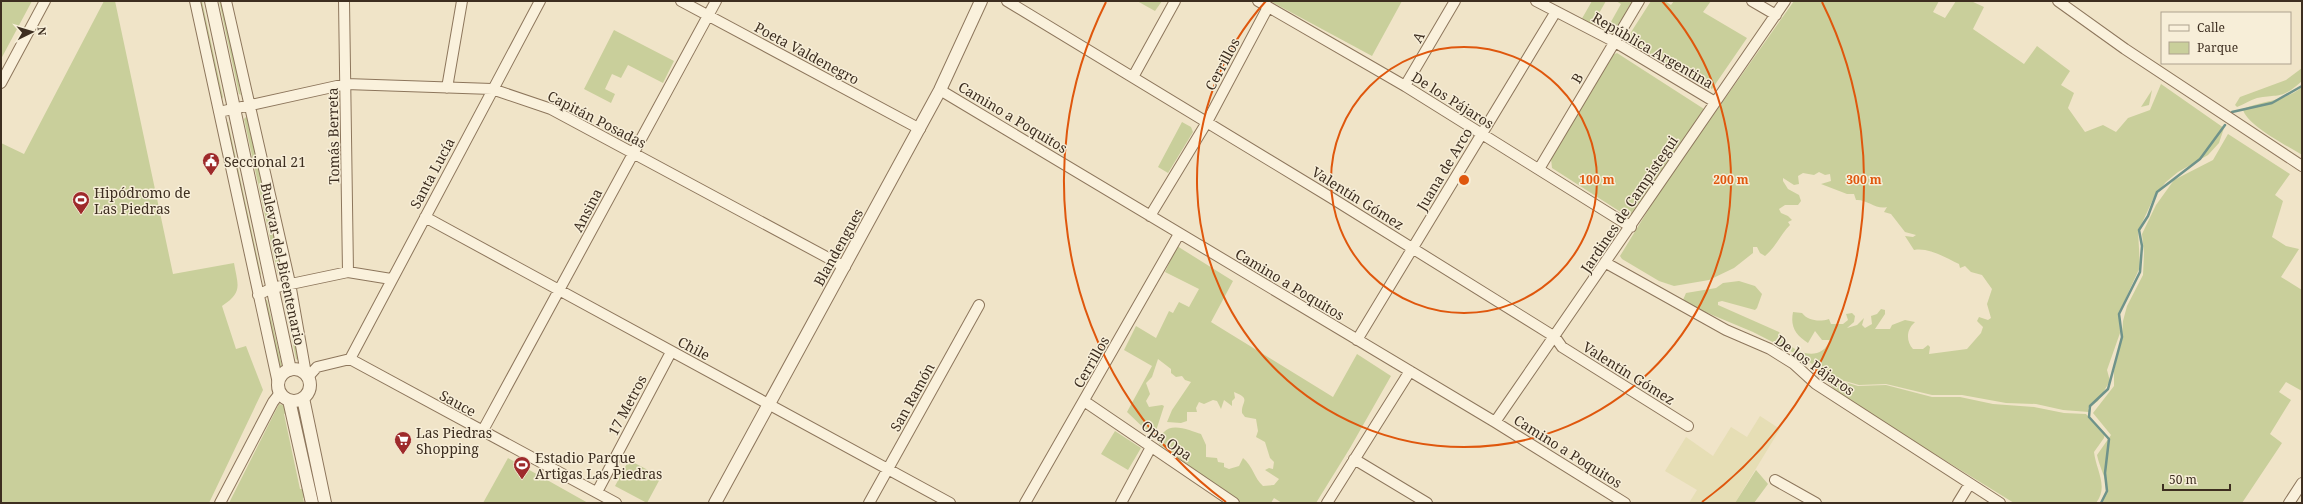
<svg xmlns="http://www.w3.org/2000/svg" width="2303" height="504" font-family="'Noto Serif',serif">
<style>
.farmland{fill:#e6deb5}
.green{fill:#c9cf9b}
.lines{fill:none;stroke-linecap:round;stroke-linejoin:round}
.stream{stroke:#6f938a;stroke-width:2.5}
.minor-casing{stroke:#8d765c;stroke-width:12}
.tertiary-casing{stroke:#8d765c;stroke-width:14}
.minor{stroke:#faf1dc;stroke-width:10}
.tertiary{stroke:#faf1dc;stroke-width:12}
.ring{fill:none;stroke:#df570d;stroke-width:2}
.labels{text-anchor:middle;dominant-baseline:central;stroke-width:3;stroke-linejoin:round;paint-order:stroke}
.street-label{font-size:14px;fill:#3d2e20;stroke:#f7eed8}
.poi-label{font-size:14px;fill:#3d2e20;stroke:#f7eed8;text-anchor:start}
.centre{fill:#df570d;stroke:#f7eed8;stroke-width:2}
.ring-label{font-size:12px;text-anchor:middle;font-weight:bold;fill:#df570d;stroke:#f7eed8;stroke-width:3;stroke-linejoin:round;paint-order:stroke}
</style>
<rect width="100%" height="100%" fill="#f0e4c8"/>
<!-- farmland -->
<path class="farmland" d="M1760,416L1780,429L1735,503H1689L1697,490L1665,471L1686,437L1713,456L1731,427L1747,437Z"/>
<!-- green -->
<path class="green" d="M1,1H32L1,59Z
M104,1H115L173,274L234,263C238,286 243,292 222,306L236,349L246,346L263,390L209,503H1V143L24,154Z
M198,1H202L223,97L222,99Z
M219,1H223L241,95L239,94Z
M1137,1H1162L1155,11Z
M1270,1H1402L1372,56Z
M1592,1H1606L1590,29L1580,22Z
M1616,1H1633L1613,35L1603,36L1621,4Z
M1651,1H1665L1671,5L1674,1H1711L1703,12L1747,38L1712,89L1626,40Z
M1794,1H1939L1933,12L1945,18L1956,1H1971L1984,7L1973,29L2024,64L2037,46L2070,71L2061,85L2074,93L2068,108L2085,132L2103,125L2116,132L2128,118L2150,110L2161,84L2224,128L2219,143L2208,155L2178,172L2166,182L2155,195L2142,223L2138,230L2140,267L2119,313L2120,333L2107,370L2110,381L2098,401L2088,408L2089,412L2063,410L2036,404L2006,403L1962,395H1932L1886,384L1859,385L1845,381L1827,382L1811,363L1796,354L1753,332L1686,304L1683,300L1686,293L1716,288L1723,283L1739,281L1755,286L1762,294L1757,308L1755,310L1722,301L1718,302V305L1779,332C1782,335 1783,339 1786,342C1799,355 1822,361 1830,340H1822L1815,331L1808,343C1796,335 1790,327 1793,312L1802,313C1808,321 1820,322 1829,319L1831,324H1843L1848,320L1846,314L1852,313L1855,316L1854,322L1847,328L1857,325L1864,318L1862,325L1865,328L1872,324L1871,316L1877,314L1881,309L1885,310V314L1875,329H1890L1892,325L1905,320L1915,322C1906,330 1906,341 1913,349H1923L1928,345L1930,347L1929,354L1967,349L1981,333L1983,327L1977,321L1979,317L1988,320L1991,318L1987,304L1992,289L1982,275L1971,272L1965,266L1960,268L1959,264C1946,258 1929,247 1914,250L1905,236L1913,237L1916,235L1905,232L1891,214L1884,212L1887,207C1876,210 1867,199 1856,200L1854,194H1847L1821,184L1831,181L1830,174L1825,175L1819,172L1814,175L1803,173L1798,176L1799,184L1794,185L1783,178V181L1788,189L1799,195L1801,201L1798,205H1785L1779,209L1781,213L1788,216L1792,220L1788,222L1790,225C1780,235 1776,247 1765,256L1760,253L1757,247H1753V253L1734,268L1709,280L1674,286L1659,281L1622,259L1620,256L1661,189Z
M614,30L674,61L663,83L628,65L621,78L612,74L605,89L615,94L611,103L584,89Z
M1617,53L1704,109L1630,218L1552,168L1551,159L1612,55Z
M2302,68V81C2282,99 2281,94 2257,98C2250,100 2243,105 2237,107L2235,105L2240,97L2286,80Z
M2302,87V155C2289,147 2245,124 2243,109C2263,100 2284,102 2302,87Z
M2152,90L2149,105L2141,107Z
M246,117L248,118L282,274L281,276L278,275L244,119Z
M226,122H228L261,274L259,276Z
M1182,122L1191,127L1193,132L1168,173L1158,167Z
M2228,134L2290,174L2275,195L2283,201L2272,237L2286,246L2299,249L2281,277L2302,290V391L2286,382L2279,392L2291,400L2270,434L2282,443L2242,503H2101C2113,486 2101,474 2097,455L2111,435L2093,413L2114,386V371L2122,336L2123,321L2127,306L2143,275L2144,253L2142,234L2156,205L2174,180L2213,160Z
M1177,246L1233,281L1211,322L1333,397L1357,354L1391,376L1350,448L1316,503H1282L1274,498L1271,503H1241L1159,444C1160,440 1161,434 1164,432C1172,422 1192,431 1201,434L1206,445V457L1217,458L1218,462L1224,463V467L1229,469L1239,466L1243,458C1253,466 1254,478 1263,486L1274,485L1279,479L1265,470L1269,468L1273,469L1274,462L1270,458L1265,442L1256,437L1258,431L1256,419L1245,417L1242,413C1241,401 1252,399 1234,392L1235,398L1232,401V406L1224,400L1221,409L1217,401L1213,400L1204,404L1199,402L1196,408L1197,412H1187V421L1181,423L1167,422L1172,410L1191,382L1185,380L1182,376L1176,377L1171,373V369L1158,359L1152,377L1146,383L1150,394L1146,401L1149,407L1162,405L1164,406L1155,434H1150L1127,412L1152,366L1124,350L1136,326L1156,338L1169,311L1173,313L1179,302L1189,307L1199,289L1165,272Z
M284,294L287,295L302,363L296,359L283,296Z
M264,300H267L282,366L280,370Z
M1828,382H1845L1858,386L1886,385L1932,397H1960L1993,404L2034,407L2064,413L2086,414L2105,433L2104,438L2094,452C2096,470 2109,487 2096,503H2014L1839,395Z
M279,404L286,406L289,412L284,414L300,489H307L309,495L303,498L304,503H229Z
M299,404L322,503H316L295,405Z
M1115,431L1141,448L1128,470L1101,454Z
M508,458L588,503H483Z
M629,460L661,477L647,503L615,486Z
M1756,470L1768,484L1754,503H1735Z"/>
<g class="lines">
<!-- stream -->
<path class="stream" d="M2232,112L2272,103L2302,86
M2101,503L2107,491L2105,473L2109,439L2089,417L2090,406L2108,389L2122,337L2119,314L2140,272L2142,246L2139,230L2148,216L2157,192L2200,159L2225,125"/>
<defs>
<path id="minor" d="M195,1L279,388
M226,1L290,283L306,374
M344,1L348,272
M681,1L920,129
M1007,1L1330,197L1555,337L1562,347L1688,426
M1258,1L1405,86L1631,227
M1536,1L1615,42L1715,102
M1752,1L1776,15
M2058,1L2125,49L2302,166
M1133,77L1175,1
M1,83L45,1
M1405,86L1455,1
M447,88L462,1
M940,90L1495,422L1625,503
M219,112L346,84L492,89L551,109L845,267
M1539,169L1639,1
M1150,216L1207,122L1268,7
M425,217L950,503
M1606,263L1726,330L1770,349L1794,364L1816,384L2000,503
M258,295L272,288L348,272L391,279
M1357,340L1555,13
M350,359L540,1
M308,377L317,367L350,359L616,503
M1084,401L1234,503
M1495,422L1785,1
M482,432L716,1
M1354,459L1427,503
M1775,480L1816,503
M597,492L671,352
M220,503L273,402L280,393
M869,503L979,305
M1025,503L1179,234
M1121,503L1151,447
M1327,503L1410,371
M1958,503L1969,485
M2289,503L2302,483"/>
<path id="tertiary" d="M211,1L290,370
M278 385a16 16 0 1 1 32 0a16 16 0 1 1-32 0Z
M303,398L325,503
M289,400L312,503
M715,503L940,90L981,1"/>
</defs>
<!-- minor casing -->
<use href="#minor" class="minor-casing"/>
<!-- tertiary casing -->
<use href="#tertiary" class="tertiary-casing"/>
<!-- minor -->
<use href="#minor" class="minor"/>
<!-- tertiary -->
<use href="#tertiary" class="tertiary"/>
</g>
<!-- distance rings -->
<g class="ring">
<circle cx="1464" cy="180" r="133"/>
<path d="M1662 1A267 267 0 1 1 1266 1"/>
<path d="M1226 502A400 400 0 0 1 1106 2M1822 2A400 400 0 0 1 1702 502"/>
</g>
<!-- icons -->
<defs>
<symbol id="civic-pin" viewBox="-11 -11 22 30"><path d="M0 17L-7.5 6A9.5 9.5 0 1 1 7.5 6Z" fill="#9e2a2b" stroke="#f7eed8"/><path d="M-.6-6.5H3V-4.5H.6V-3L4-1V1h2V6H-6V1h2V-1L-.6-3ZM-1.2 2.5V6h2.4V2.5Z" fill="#fff"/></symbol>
<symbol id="stadium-pin" viewBox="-11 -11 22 30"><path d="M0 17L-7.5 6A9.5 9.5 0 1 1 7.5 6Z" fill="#9e2a2b" stroke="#f7eed8"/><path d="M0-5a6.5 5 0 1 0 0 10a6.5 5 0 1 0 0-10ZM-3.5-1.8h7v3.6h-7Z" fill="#fff"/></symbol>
<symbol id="supermarket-pin" viewBox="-11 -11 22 30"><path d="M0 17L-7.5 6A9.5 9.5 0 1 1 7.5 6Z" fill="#9e2a2b" stroke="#f7eed8"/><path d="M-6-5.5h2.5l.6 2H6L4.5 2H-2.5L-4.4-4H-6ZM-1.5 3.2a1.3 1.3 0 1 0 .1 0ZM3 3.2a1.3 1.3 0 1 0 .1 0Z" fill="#fff"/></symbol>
</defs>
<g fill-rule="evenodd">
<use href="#civic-pin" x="201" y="151" width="20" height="27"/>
<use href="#stadium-pin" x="71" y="190" width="20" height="27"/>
<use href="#supermarket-pin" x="393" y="430" width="20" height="27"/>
<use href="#stadium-pin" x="512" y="455" width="20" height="27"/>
</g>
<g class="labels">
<!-- street labels -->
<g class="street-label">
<text transform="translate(1418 37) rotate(-60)">A</text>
<text transform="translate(1653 50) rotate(30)">República Argentina</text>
<text transform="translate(807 53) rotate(28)">Poeta Valdenegro</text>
<text transform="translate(1222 64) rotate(-62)">Cerrillos</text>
<text transform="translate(1577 78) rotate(-59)">B</text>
<text transform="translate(1453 100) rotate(32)">De los Pájaros</text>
<text transform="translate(1013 117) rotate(31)">Camino a Poquitos</text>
<text transform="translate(597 119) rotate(27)">Capitán Posadas</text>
<text transform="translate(333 136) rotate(-91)">Tomás Berreta</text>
<text transform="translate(1444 169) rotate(-59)">Juana de Arco</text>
<text transform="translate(432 173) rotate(-62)">Santa Lucía</text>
<text transform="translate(1358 198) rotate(32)">Valentín Gómez</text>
<text transform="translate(1629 204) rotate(-56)">Jardines de Campistegui</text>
<text transform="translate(587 210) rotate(-62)">Ansina</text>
<text transform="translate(838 247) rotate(-61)">Blandengues</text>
<text transform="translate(283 264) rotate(78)">Bulevar del Bicentenario</text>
<text transform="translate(1290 284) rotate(31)">Camino a Poquitos</text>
<text transform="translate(694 348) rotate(28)">Chile</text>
<text transform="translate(1091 362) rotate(-60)">Cerrillos</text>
<text transform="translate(1815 365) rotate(35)">De los Pájaros</text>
<text transform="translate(1629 373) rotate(32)">Valentín Gómez</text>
<text transform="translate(912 397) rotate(-61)">San Ramón</text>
<text transform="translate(458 403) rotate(29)">Sauce</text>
<text transform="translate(627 405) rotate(-62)">17 Metros</text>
<text transform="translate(1167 440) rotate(35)">Opa Opa</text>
<text transform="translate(1568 451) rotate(32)">Camino a Poquitos</text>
</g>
<!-- poi labels -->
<g class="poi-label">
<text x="224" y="161">Seccional 21</text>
<text x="94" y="192">Hipódromo de<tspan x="94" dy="16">Las Piedras</tspan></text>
<text x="416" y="432">Las Piedras<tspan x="416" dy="16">Shopping</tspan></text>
<text x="535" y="457">Estadio Parque<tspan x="535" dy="16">Artigas Las Piedras</tspan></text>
</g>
</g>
<circle cx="1464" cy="180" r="6" class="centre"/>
<g class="ring-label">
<text x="1597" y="184">100 m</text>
<text x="1731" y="184">200 m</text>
<text x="1864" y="184">300 m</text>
</g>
<!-- border -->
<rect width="2303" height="504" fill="none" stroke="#3d2e20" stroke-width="4"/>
<!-- legend -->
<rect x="2161" y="12" width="130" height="52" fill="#f7eed8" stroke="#ada18e"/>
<rect x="2169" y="25" width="20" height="6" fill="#faf1dc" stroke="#ada18e"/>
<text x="2197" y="32" font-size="12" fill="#3d2e20">Calle</text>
<rect x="2169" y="42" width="20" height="12" fill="#c9cf9b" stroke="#ada18e"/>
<text x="2197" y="52" font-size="12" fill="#3d2e20">Parque</text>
<!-- north arrow -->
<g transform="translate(32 32) rotate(85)" stroke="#f7eed8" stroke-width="3" paint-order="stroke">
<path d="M0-3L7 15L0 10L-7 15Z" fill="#3d2e20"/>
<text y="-6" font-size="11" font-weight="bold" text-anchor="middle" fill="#3d2e20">N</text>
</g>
<!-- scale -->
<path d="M2163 484v6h67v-6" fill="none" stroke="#3d2e20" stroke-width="2"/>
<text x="2169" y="484" font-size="12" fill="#3d2e20" stroke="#f7eed8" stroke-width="3" paint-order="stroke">50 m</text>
</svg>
